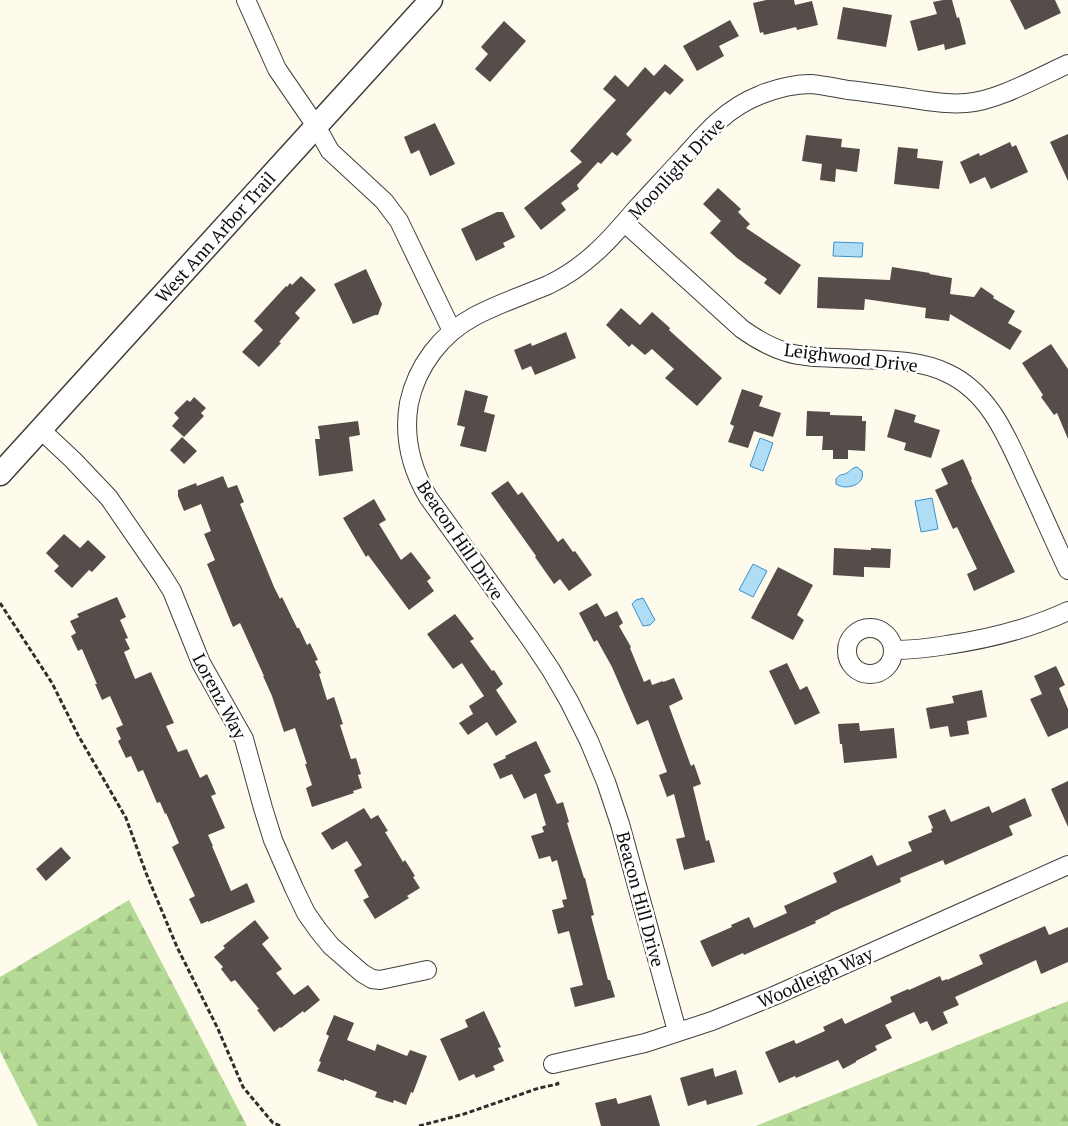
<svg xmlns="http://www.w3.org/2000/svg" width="1068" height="1126" font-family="'PT Serif',serif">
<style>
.forest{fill:url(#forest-firs)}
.water{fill:#b0ddf6;stroke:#3792ce}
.building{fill:#554d49}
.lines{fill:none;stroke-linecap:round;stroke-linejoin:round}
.minor-casing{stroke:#3f3f3f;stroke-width:20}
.tertiary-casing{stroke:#3f3f3f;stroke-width:25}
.path{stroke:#2e2e2e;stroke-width:3;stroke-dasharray:5 2.5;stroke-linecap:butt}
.minor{stroke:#fff;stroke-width:18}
.tertiary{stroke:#fff;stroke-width:22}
.labels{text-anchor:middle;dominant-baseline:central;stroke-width:5;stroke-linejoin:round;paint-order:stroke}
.street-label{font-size:18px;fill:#0c0c0c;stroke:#fff}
</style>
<defs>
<pattern id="forest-firs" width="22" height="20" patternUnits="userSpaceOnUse" patternTransform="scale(1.25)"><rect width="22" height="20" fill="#b4da95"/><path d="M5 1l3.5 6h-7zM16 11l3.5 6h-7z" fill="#9aba7f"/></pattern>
</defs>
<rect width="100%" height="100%" fill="#fffbec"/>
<!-- forest -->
<path class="forest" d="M129,900L247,1126H38L0,1051V977Z
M1068,1001V1126H756Z"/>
<!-- water -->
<path class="water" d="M834,242L863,243L862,257L833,256Z
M760,438L773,443L763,471L750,466Z
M857,467L862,471C866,485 846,491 836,484V479C839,475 840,475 845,474C850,472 851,468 857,467Z
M932,498L938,529L921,532L915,501Z
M753,564L767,571L753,597L739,590Z
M643,598L655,620L650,625L643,626L632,604L636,600Z"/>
<!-- building -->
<path class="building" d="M766,0H794L795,5L812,1L818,25L797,30L796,27L764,35L763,32L760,33L753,3Z
M943,0H952L957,18L959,17L966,44L945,50L944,44L918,51L910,21L937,14L933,2Z
M1010,0H1055L1061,13L1025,30Z
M843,7L892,15L886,47L837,39Z
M730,20L739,36L719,46L724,56L697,71L683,46Z
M504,21L526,41L490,82L475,69L488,54L481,47Z
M665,64L684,80L670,95L665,91L626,134L632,140L617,156L612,152L601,164L598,162L577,185L579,189L561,203L566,210L541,230L524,208L582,162L570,151L616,100L603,89L615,75L628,87L645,67L654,76Z
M435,123L455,164L430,176L419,150L411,154L404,137Z
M1068,134V181L1050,142Z
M806,135L842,139L841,147L860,149L857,172L836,169L835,182L820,180L822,164L802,161Z
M1010,142L1012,147L1016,145L1028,172L991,189L985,177L970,184L960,162L979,153L980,156Z
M898,147L918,149L917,158L943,161L939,189L894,184Z
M718,188L741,209L738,212L750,224L746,228L801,265L780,295L764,283L767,279L737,258L710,233L721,221L703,204Z
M497,212H503L515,237L503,243L505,247L476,261L461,229Z
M892,267L930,273L929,274L952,278L950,294L974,297L981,287L994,296L993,298L1015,311L1008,323L1022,331L1010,350L950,314L949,321L925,318L926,308L865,299L864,310L817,308L818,277L890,280Z
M366,269L382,304L378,315H375L353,324L334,284Z
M301,276L316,290L295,313L300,318L279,342L281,343L259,367L242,352L263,330L254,321L286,286L287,287L290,283L292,285Z
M621,308L640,325L652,312L670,328L669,330L722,378L697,406L665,378L674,369L652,349L645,355L632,344L629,347L606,325Z
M566,332L576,358L535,375L531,366L522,370L514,350L531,343L532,346Z
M1051,344L1068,369V439L1057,413L1054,415L1041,397L1043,395L1022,363Z
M742,389L763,396L759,406L781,413L773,437L754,431L748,448L728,442L734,426L730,424Z
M465,390L488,396L484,412L495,415L486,452L460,446L465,427L457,425Z
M194,397L206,408L201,413L204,416L184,437L172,426L179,418L174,413L187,400L190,402Z
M895,409L916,415L914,422L940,430L931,458L904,450L906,443L887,437Z
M807,411L830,412V415L862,416V421H866L865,451L848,450V459H833V450H822L823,436H806Z
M358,421L360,435L349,437L353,471L319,476L315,439H320L318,426Z
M182,437L197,451L184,464L170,450Z
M963,459L972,479L971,480L1015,572L974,591L967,574L977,569L957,527L953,529L935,490L948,484L941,469Z
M223,476L228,488L237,485L244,502L240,504L274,587L280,599L282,597L297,628H299L307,645L310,643L318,660L315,661L321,673L319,674L327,700L334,697L343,724L340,725L351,759L356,758L361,774L358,775L362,788L353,791L354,793L312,807L306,788L312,785L305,764H307L295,728L284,732L272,696L263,676H264L240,623L233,627L207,564L215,560L204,534L211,531L201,504L184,511L178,496V490L196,483L197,486Z
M508,481L518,495L522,492L558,542L563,538L573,552L575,551L592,575L569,591L560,579L554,584L535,557L536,556L491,493Z
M374,499L386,520L379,524L401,560L411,552L431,578L427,581L434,591L409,610L368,555L366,557L343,518Z
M64,534L80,548L88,540L106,557L92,572L89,570L72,588L54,571L59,566L46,553Z
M834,548L871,550V548L891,549L890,568L864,567V577L833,575Z
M778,567L813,585L797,615L804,620L793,640L751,618Z
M117,597L126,617L120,620L128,638L125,639L130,649L124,652L135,679L151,672L174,723L166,726L178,752L187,749L200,778L207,774L216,794L211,796L225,828L208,835L213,846H212L231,891L247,883L255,902L208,922V921L201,924L189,899L195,896L172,847L179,843L166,813L165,814L160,802L157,803L143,770L138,772L131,756L126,758L118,741L121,739L116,728L123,725L110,696L102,700L95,684H97L82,649L78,651L71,636L76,633L70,621L79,617L77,614Z
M597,603L605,617L617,611L623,623L619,626L631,647L630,648L644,682L650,679L652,685L663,681V682L674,678L683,699L669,706L691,766L694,764L701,784L693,787L706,841L709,840L715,862L684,870L676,839L685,837L674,794L667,797L659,775L667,772L648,720L637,725L612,667L597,640L594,642L579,613Z
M455,614L474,639L470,641L492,671L494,670L503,684L496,690L517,722L496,736L487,722L468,735L459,723L473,714L469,706L484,696L462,663L453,669L427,634Z
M787,663L800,690L807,686L820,713L795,725L769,671Z
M1056,666L1065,685L1059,688L1068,709V728L1048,737L1030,699L1042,694L1034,676Z
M982,690L987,717L967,721L969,734L950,737L948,726L930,729L926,708L954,703L952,696Z
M859,723L860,731L894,728L897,758L844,763L842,744H840L838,724Z
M536,741L551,772L544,775L557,804L563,802L569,822L567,823L584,878H585L594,915L591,916L608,980H610L615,997L575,1007L570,988L583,985L569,931L558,934L552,910L564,907L562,900L567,899L557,860L552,862L550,856L539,859L531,836L544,832L542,827L546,825L536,793L524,799L512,774L500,779L493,764L506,758L505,756Z
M1068,781V827L1051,789Z
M1025,798L1032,816L1009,826L1013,835L945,865L943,860L900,878L901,882L830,913V914L815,921L816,923L744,955L743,953L712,967L700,941L732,927L731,925L749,917L754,928L787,913L784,906L837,882L833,873L872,855L877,866L912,851L908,842L932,832L931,829L933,828L928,816L945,809L951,822L989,806L992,813Z
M364,808L371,819L378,815L388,831L385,832L403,862L405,860L415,876L413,877L420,888L407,896L409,898L375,919L363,900L369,897L354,870L362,865L347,841L332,850L321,833Z
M61,847L71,858L46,881L36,869Z
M255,920L269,938L262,944L282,969L276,973L294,995L308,985L320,1000L304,1013L303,1011L281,1028L280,1027L274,1032L257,1010L259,1009L235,980L231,982L221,969L223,967L214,957L225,948L223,946Z
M1045,926L1049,935L1068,927V962L1041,974L1036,960L955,997L959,1005L943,1012L948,1023L932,1031L927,1021L920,1024L914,1012L885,1025L892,1038L875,1046L877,1050L856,1061V1062L843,1069L838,1060L796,1078L795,1076L779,1083L765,1052L794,1040L796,1044L825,1031L823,1027L842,1018L845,1024L892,1002L890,997L908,989L909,990L940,976L942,981L947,979V980L983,964L979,955Z
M484,1011L501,1047L498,1048L504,1061L493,1066L495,1070L476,1078L474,1074L459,1081L440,1039L468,1027L465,1020Z
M334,1015L354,1023L347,1040L375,1051L377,1044L407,1056L410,1050L427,1056L413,1093L411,1092L406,1105L394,1100L393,1103L375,1097L377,1092L344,1079V1081L317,1071L321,1062L319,1061L329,1036L326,1034Z
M713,1068L715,1077L736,1070L743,1094L707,1105L706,1100L688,1106L680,1078Z
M651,1095L660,1126H601L595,1103L616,1098L618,1104Z"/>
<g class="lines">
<defs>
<path id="minor" d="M246,0L277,69L316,126L330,151L384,201L399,221L452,331
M625,223L742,329C756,339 770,347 786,352C807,359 835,357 858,359C888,360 920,360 947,373C993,394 1010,445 1030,487C1043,515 1055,543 1068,570
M41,430L73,460L109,498L162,575L172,591L201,663L244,739L263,808L273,840L294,888L306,913L318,930L331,946L362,973L372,979L380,980L427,970
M847 651a23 23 0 1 1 46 0a23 23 0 1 1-46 0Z
M894,650C912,650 929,648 947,645C989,639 1029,629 1068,611
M677,1031L620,824L606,782L589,741L569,701L551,670L531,640L428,497C411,468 403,437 409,403C417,366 441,334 475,316C498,304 524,295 548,285C565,277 581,266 595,253C610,240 623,224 636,209C652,192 668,174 685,156C707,131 727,108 760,95C775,89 794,84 811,84C823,85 836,88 848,90C875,93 901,97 927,101C940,103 953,104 966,103C997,101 1039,77 1068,64
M553,1064L645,1043L712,1021L776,995L1068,865"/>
<path id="tertiary" d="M0,474L431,0"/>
</defs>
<!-- minor casing -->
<use href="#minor" class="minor-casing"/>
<!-- tertiary casing -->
<use href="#tertiary" class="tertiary-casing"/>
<!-- path -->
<path class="path" d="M0,603L52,683L78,735L126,818L146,873L177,947L218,1029L243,1087L273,1123L281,1126
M419,1126L464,1114L539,1088L558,1084L557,1080"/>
<!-- minor -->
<use href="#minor" class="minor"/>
<!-- tertiary -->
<use href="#tertiary" class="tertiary"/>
</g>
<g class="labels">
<!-- street labels -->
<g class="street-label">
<text transform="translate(676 168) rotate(-47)">Moonlight Drive</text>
<text transform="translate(215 237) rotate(-48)">West Ann Arbor Trail</text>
<text transform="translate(851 357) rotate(7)">Leighwood Drive</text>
<text transform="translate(461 540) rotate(56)">Beacon Hill Drive</text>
<text transform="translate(220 696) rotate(62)">Lorenz Way</text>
<text transform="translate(641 899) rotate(75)">Beacon Hill Drive</text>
<text transform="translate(815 977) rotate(-24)">Woodleigh Way</text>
</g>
</g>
</svg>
